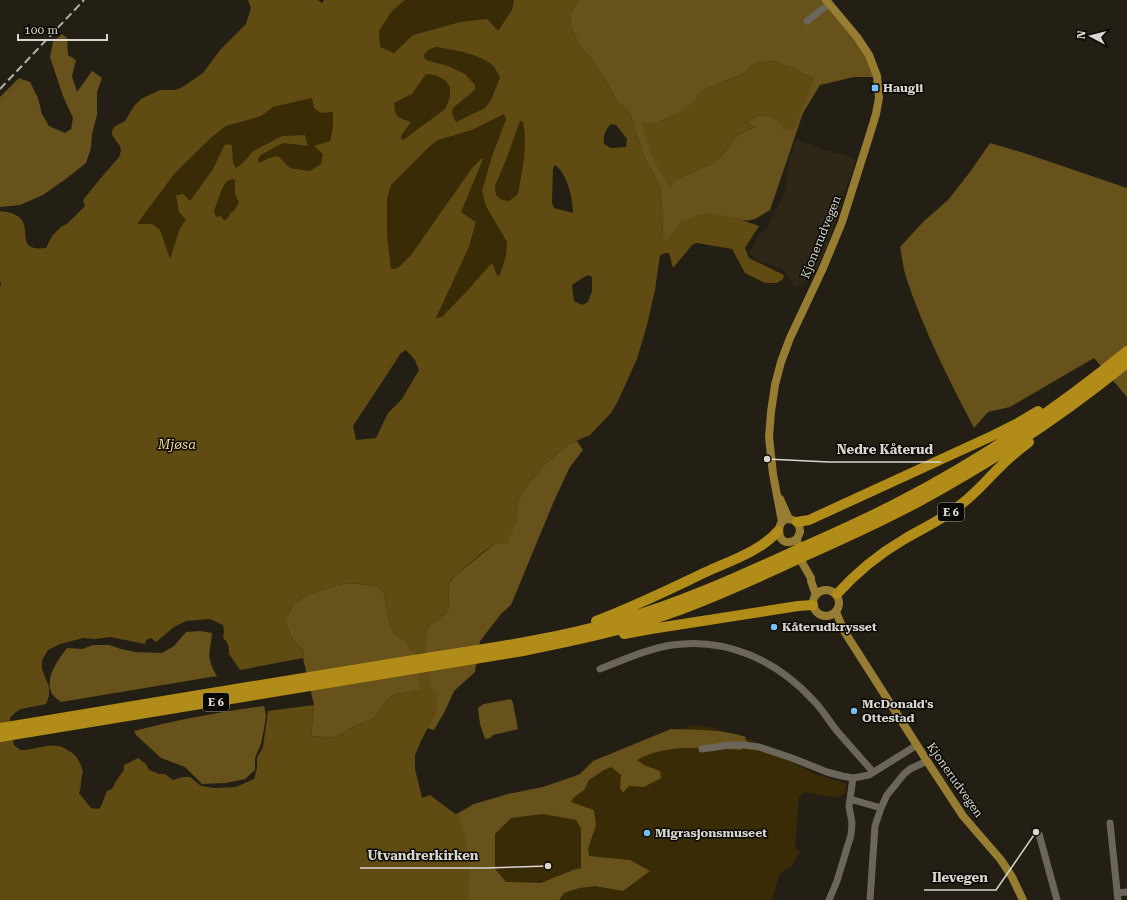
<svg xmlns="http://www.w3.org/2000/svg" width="1127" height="900" font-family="'Roboto Serif',serif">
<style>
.built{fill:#2e2717}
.green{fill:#382b06}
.forest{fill:#66521a;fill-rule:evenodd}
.water{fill:#604b12;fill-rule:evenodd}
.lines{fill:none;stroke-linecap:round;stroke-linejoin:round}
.river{stroke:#604b12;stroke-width:11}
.minor{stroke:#6b6659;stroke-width:7}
.major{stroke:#967d32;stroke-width:8}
.highway{stroke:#b28c18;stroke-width:10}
.rail{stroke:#b6b2ab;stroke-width:2;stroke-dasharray:8 4;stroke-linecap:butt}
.poi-dot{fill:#71c1f5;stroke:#0a0905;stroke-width:1.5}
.labels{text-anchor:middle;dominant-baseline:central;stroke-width:3;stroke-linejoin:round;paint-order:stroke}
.shield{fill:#0a0905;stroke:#9b9892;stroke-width:1}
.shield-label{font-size:11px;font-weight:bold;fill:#d9d6cf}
.poi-label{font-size:12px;font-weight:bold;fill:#d9d6cf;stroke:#0a0905;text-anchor:start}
.street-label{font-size:12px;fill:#d9d6cf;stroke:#0a0905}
.water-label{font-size:13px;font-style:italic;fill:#f7da92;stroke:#0a0905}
.leader{fill:none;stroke:#d9d6cf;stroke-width:1.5}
.callout-dot{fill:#d9d6cf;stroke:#0a0905;stroke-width:1.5}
.callout-label{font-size:13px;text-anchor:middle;font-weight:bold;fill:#d9d6cf;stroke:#0a0905;stroke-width:3;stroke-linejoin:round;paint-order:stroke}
</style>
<rect width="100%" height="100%" fill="#231f14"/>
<!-- built -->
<path class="built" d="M796,139L824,150L846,155L856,160L826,249L815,272L808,281L796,287L792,284L787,274L782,269L757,260L749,253L758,236L768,227L772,217L785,193L789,162Z"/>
<!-- green -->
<path class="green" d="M405,0H514L512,10L498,31L460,22L413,35L394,53L380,47L379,31L392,11Z
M436,47C452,51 481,53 493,66C496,69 498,74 500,77L491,100L485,108L457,122L452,113L453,108L475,90L448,66L426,60L422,56L428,50Z
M426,74L435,75L445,80L450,87V97L445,109L403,140L401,139L402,134L408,120L398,117L395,112L394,103L412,94Z
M312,98L333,111C333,117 334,122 333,127C331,140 324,151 321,164L309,171L290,168L278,156L269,158L259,164L258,159L261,155L283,143L308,146L305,135L282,136L253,151L244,162L236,168L233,164L232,145L225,144L213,169L190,201L186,220L180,228L170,260L137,224L175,173L213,136L226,126L260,116L273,107Z
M504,114L506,119L491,159L482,191L502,234L507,242L506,255L500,276H497L466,292L442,317L436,318L469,247L476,222L472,219L460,212L481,159L472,168L411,255L398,268L391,269L387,234V199L391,185L429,147L438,140L472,130Z
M520,121L523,122L526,138L519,194L509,201L502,200L496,195L495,186L508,155Z
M233,179L235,181V195L239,202L233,212H231L227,219L224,220L221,216L216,217L214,211L222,189L227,181Z
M692,725L710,727L751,740L813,773L847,784C846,787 846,792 844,794C839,801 812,793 805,792L799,797L795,848L800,852L791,867L785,870L779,875L772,900H515L495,889L480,807L576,781L593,764Z"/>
<!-- forest -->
<path class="forest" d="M578,0H824L870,57L875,77H854L820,85L803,113L770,210C756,218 752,224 736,218L680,223L668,240L662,241L663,221L660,186L644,157L629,111L619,104L595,63L578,43L571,26L570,15ZM775,61L786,66L793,68L801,73L814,79L778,121L770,115L757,116L746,123L755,127L738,135L718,160L711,164L677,179L641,123H657L687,109L704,90L745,73L755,63Z
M62,34L67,38L68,55L76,60L72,76L77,92L92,71L102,78L97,92V115L92,134L91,148L86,163L67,178L43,195L20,205L0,207V97L19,78L30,82L38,98L42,114L49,126L65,133L71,129L73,118L63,96L50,57L53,42Z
M990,143L1024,153L1127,188V397L1094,358L1010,407L988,412L974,428C949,380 923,329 906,277C903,267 902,257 900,247L923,222L948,200L970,172Z
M577,441L583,450L570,467L554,501L511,605L501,614L480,641L475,672L454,691L445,711L434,730L427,728L437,710L431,689L396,694L389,698L374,718L357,725L334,738L311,736L314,705L303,658L304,651L293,640L287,627V616L295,603L304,596L336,585L350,583L378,586L384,593L389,620L394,633L404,639L411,649L427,640L425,632L431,624L448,612L449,583L456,575L483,553L495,544L515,525L518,501L524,489L546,463L569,444Z
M200,631L212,633C212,641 208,654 210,660C211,666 214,671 217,676L61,702C58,700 54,697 52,694C44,678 58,660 67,648L82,649L93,645H109L121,649L135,652L162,653L174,646L186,632Z
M511,699L513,703L518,729L493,735L490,738L485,739L480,724L478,708L484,704Z
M264,706L266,715L265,723L261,744L255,758V770L245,779L226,783L202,784L185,767L161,758L136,735L134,731C177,720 220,712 264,706Z
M671,729C696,730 723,729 746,737L745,739L748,743L741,750C708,748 667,743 637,760L644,765L660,771L661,778L644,787L629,786L623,793L620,788L621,775L611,767L604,770L589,780L584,790L573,798L571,802L594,810L596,825L588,849L589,856L630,860L650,871L623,891L595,886L579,888L564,893L559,900H468L455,815L474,804L508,794L543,787L575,776L580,774L593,761ZM543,814L576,820L581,829V868L573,870L541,883L506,882L495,869V834L511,818Z"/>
<!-- water -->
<path class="water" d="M248,0H318L322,3L324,0H405L392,11L379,31L380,47L394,53L413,35L460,22L487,19L498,31L512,10L514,0H578L570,15L571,26L578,43L595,63L619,104L629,111L644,157L660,186L663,221L662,241L668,240L680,223L696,215L712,213L736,218L759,226L745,248L749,258L784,275L783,279L777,283H765L745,273L732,249L697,243L693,244L673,268L669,253H666L660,255L655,290L647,325L637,359L618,401L611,413L590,435L569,444L546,463L524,489L518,501L515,525L507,544H495L483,552L456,575L449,582L448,612L431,624L425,632L427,640L425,649L413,652L404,639L394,633L389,620L384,593L378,586L350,583L336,585L304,596L295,603L287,616V627L293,640L304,651L303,658L240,670L229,654V648L227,642L223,638L224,632L223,625L210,619L186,621L174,627L156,642L151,638L146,640L145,644L110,637L95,639L83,638L60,644L48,650L42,660V669L49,687V696L46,704L21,709L16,712L10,718L11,731L14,745L20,750C33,751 51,741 64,748C66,749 67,750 69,751C78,756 80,762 83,772C80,779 82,786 79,793L91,808L99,809C103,804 104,797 107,791L112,789L116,781L124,770V765L138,758L146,764L149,770L159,774H165L173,780L183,777H190L201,786L215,788L236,787L254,779L257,768V758L263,747L268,711L314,705L311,736L334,738L357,725L374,718L389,698L396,694L431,689L436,691L437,710L421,741L415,755V769L422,798L430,795L458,816L463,829L470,863L468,900H0V288L1,283L0,281V211C7,212 15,213 20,218C32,230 15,252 46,248L52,236L61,227L68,223L85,206L83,200L100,179L119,157L121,151L120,146L112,135V131L114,127L125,121L134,106L141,99L160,90H174L181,88L203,73L220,50L246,24L251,8ZM436,47C452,50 482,54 493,66C496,69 498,74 500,77L491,100L485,108L456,122L452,113L453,108L475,90V85L465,74L448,66L426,60L423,56L428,50ZM426,74L435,75L445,80L450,87V97L445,109L403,140L401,139L402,134L411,122L398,117L395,112L394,103L412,94ZM312,98L314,108L321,113L333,112V126L330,141L314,146L323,154L321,164L309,171L290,168L278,156L269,158L259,163L258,159L261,155L283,143L308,146L305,135L282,136L253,151L244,162L236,168L233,163L232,145L225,144L213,169L190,201L183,194L176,195L179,212L186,220L180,228L170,259L160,230L152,224H137L175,173L213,136L226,126L261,116L273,107ZM504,114L506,119L491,159L482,191L486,206L507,242L506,255L500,275L497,276L493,264L490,265L466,292L442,317L436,318L469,247L476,222L461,212L483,159H481L472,168L411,255L398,268L391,269L387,234V199L391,185L429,147L438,140L472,130ZM520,121L523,122C528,145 522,171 518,194L509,201L502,200L496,195L495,186L508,155ZM611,124L616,125L627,139L626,147L611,148L604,144C603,136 605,130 611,124ZM555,165C567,173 573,199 573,213L554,208L552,203L553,168ZM233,179L235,181V195L239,202L234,211L231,212L227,219L224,220L221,216L216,217L214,211L222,189L227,181ZM589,275L592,277V291L588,302L582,305L574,301L573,294L572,285L584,277ZM406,350L415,360L419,370L402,399L388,413L376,438L356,440L353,426L401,353Z
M775,61L786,66L793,68L801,73L814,79L795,128L784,131L778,121L770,115L757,116L746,123L755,127L738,135L718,160L711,164L677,179L669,188L651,154L641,122L657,123L686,109L704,90L745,73L755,63Z"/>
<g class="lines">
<!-- river -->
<path class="river" d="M420,650L426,690"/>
<!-- minor -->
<path class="minor" d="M807,21L829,4
M600,669C623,660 647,649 672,645C726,637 776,660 813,700C822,709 829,721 837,731C849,745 861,758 873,772
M702,749L729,745H744L759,747L792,758L827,772L842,776L853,778L869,775L917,745
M850,799L881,808
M1110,823L1118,900
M1039,834L1057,900
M1117,893L1127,892
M829,900L837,881L851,835L852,823L849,806L853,778
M870,900L875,826L881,808L887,795L904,774L910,769L927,761"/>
<!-- major -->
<path class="major" d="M780,499L789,519
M782,522L773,474L769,437L771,412L775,385L781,362L790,338L823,268L842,222L869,137L876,114L879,98L877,76L869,55L857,37L826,0
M797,539C773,554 774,509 795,521C799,523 800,527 800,532L797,539L800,554
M797,555L800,559L811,578V581L816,595
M813 603a13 13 0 1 1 26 0a13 13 0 1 1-26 0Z
M836,612L844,631L927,761L963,816L1001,860L1012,877L1023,900"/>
<!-- highway -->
<path class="highway" d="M797,522L809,520L992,436L1016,424L1038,411
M837,594C856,573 879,554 903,540C921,529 940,521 956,508C974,496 987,479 1003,464C1011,456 1020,449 1029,442
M596,621C634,607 670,589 706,572C730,561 761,551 778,531
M624,634L651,629L798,606L813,605
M0,728C126,707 251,686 377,666C459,652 542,643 621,620C680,603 735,578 790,553C825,537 860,522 895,504C977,462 1055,410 1127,351
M0,737L523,651C573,641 623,631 671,613C717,597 761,576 805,556C843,539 881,522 918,502C992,462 1062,416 1127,363"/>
<!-- rail -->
<path class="rail" d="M0,89L84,0"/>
</g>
<!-- markers -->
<g class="poi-dot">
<rect x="871" y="84" width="8" height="8" rx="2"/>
<circle cx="774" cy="627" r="4"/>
<circle cx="854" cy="711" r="4"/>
<circle cx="647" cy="833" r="4"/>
</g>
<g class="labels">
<!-- shield labels -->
<g class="shield">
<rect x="938" y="503" width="26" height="18" rx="3"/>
<rect x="203" y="693" width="26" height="18" rx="3"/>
</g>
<g class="shield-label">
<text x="951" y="512">E 6</text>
<text x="216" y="702">E 6</text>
</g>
<!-- poi labels -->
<g class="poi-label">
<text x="883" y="88">Haugli</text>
<text x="782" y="627">Kåterudkrysset</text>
<text x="862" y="704">McDonald's<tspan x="862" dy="14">Ottestad</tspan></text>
<text x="655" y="833">Migrasjonsmuseet</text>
</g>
<!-- street labels -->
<g class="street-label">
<text transform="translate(821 237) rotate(-68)">Kjonerudvegen</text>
<text transform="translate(955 780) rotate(55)">Kjonerudvegen</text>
</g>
<!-- water labels -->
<g class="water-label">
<text x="177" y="444">Mjøsa</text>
</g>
</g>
<!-- callouts -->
<path class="leader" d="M767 459L829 462H941M548 866L487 868H360M1036 832L996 890H924"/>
<g class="callout-dot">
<circle cx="767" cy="459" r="4"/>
<circle cx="548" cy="866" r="4"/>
<circle cx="1036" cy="832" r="4"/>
</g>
<g class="callout-label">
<text x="885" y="454">Nedre Kåterud</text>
<text x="423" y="860">Utvandrerkirken</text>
<text x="960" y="882">Ilevegen</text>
</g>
<!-- north arrow -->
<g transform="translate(1091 36) rotate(277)" stroke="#0a0905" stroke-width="3" paint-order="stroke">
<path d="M0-3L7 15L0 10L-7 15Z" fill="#d9d6cf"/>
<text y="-6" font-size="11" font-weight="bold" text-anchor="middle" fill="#d9d6cf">N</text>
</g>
<!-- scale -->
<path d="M18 34v6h89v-6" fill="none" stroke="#d9d6cf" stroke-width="2"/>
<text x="24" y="34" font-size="12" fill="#d9d6cf" stroke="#0a0905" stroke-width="3" paint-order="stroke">100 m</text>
</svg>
